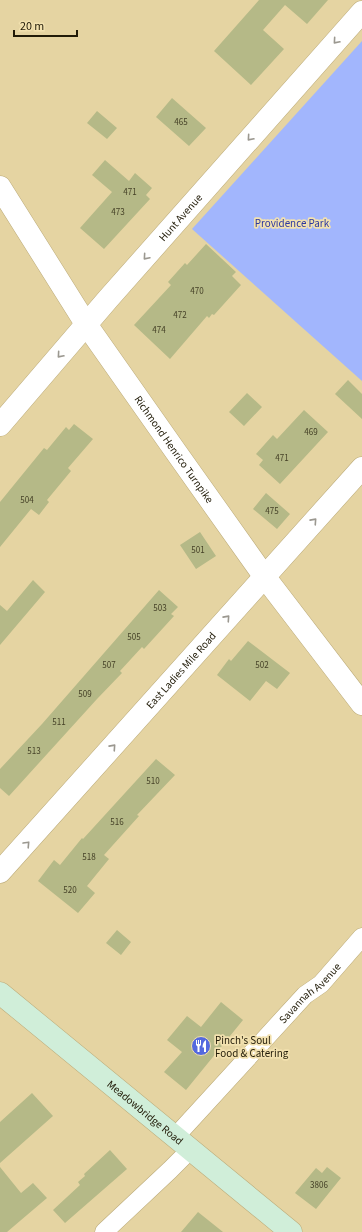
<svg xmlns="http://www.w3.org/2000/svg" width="362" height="1232" font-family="'Source Sans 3',sans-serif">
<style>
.green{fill:#a2b6fd}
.building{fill:#b5b987}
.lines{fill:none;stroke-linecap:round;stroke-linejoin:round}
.minor-casing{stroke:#bcab7a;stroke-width:19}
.tertiary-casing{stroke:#bcab7a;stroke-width:23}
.secondary-casing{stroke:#bcab7a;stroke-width:23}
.minor{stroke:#fff;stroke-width:18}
.tertiary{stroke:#fff;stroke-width:22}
.secondary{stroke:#d0eed9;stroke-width:22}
.oneway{stroke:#9b9890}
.labels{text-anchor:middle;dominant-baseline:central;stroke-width:3.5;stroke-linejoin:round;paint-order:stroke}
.number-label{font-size:9px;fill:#464228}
.street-label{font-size:11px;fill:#211b08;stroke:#f2e1af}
.park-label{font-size:11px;fill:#2d389f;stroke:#f2e1af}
.poi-label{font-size:11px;fill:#211b08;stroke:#f2e1af;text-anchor:start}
</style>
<rect width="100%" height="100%" fill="#e5d4a2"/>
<!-- green -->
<path class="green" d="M362,41V381L192,229Z"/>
<!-- building -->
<path class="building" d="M259,0H328L307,24L285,5L263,30L284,49L251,85L214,51Z
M172,98L206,128L189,146L156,117Z
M97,111L117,128L107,139L87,123Z
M105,160L129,181L135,173L152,188L146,195L150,199L104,249L80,228L112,192L92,175Z
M206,244L236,272L232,276L241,285L214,315L212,314L209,318L207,316L170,359L134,325L171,285L168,282L185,263L187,265Z
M348,380L362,394V419L335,394Z
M247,393L262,407L244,426L229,412Z
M304,410L328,432L280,484L259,465L263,460L256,454L273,435L277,439Z
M74,424L93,439L68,468L71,471L47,500L49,502L39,515L31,509L0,547V502L44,448L47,450L66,427L69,430Z
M266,493L290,514L277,529L253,509Z
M200,532L216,556L196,569L180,545Z
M33,580L45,592L0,645V605L7,611Z
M159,590L178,607L171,614L174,616L144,649L142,647L120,671L122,673L97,699L9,796L0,788V769L42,724Z
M248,641L290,673L277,689L266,681L250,701L217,675L229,659L231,661Z
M156,759L175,775L137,815L139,816L104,855L109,859L87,886L95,893L78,913L38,881L54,860L60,865L82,838L83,839Z
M117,930L131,942L121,955L106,943Z
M221,1002L243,1020L186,1090L164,1072L182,1052L167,1040L187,1016L201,1027Z
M32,1093L53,1116L0,1163V1122Z
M110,1150L127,1169L65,1223L53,1210L80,1185L78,1182L85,1176L84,1174Z
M0,1167L21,1193L33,1183L47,1198L7,1232H0Z
M327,1167L341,1178L316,1209L295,1193L316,1168L322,1173Z
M198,1212L223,1232H181Z"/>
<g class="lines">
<defs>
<g id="minor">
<path id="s1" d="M176,1136L305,995L321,984L362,937"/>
<path d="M104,1232L170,1170L191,1149"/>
</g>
<g id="tertiary">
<path id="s2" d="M0,187L86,324L176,452L264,576L362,704"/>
<path id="s3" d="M0,425L108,299L362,12"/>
<path id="s4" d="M0,872L362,468"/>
</g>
<g id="secondary">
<path id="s5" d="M0,993L291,1232"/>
</g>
</defs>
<!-- minor casing -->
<use href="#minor" class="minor-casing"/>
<!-- tertiary casing -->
<use href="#tertiary" class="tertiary-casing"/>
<!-- secondary casing -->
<use href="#secondary" class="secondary-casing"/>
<!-- minor -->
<use href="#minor" class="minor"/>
<!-- tertiary -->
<use href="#tertiary" class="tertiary"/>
<!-- secondary -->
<use href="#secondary" class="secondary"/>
</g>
<!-- one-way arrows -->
<defs><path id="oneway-chevron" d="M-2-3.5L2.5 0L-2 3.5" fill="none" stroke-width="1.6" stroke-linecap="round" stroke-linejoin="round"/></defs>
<g class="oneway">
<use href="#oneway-chevron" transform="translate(336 41) rotate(131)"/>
<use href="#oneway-chevron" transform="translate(250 138) rotate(131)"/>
<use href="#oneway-chevron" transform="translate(146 257) rotate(131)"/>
<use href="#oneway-chevron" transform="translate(60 355) rotate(131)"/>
<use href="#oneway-chevron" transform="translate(314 521) rotate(-48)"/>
<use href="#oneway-chevron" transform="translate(227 618) rotate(-48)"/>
<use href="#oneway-chevron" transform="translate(113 747) rotate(-48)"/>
<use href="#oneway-chevron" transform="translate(27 844) rotate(-47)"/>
</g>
<!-- icons -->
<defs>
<symbol id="restaurant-disc" viewBox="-11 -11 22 22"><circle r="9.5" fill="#5469df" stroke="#f2e1af"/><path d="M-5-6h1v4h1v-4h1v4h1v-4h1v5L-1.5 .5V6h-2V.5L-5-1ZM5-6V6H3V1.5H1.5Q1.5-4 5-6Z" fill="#fff"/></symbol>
</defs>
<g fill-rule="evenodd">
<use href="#restaurant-disc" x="190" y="1035" width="22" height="22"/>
</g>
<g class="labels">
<!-- number labels -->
<g class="number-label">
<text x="181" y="122">465</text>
<text x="130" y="192">471</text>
<text x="118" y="212">473</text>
<text x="197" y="291">470</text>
<text x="180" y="315">472</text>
<text x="159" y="330">474</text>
<text x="311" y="432">469</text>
<text x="282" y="458">471</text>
<text x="27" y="500">504</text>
<text x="272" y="511">475</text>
<text x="198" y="550">501</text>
<text x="160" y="608">503</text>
<text x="134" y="637">505</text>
<text x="109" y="665">507</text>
<text x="262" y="665">502</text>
<text x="85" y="694">509</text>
<text x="59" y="722">511</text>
<text x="34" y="751">513</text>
<text x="153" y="781">510</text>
<text x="117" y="822">516</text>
<text x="89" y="857">518</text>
<text x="70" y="890">520</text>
<text x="319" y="1185">3806</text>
</g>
<!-- street labels -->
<g class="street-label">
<text stroke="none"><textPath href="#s3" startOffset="275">Hunt Avenue</textPath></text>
<text stroke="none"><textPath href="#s2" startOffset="315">Richmond Henrico Turnpike</textPath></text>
<text stroke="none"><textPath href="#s4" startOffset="271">East Ladies Mile Road</textPath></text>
<text stroke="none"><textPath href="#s1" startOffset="196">Savannah Avenue</textPath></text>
<text stroke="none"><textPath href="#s5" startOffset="188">Meadowbridge Road</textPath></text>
</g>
<!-- park labels -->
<g class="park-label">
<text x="292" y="223">Providence Park</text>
</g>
<!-- poi labels -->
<g class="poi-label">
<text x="215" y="1040">Pinch's Soul<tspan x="215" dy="13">Food &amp; Catering</tspan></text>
</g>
</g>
<!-- scale -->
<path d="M14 30v6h63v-6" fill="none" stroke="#211b08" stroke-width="2"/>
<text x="20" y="30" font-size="12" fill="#211b08" stroke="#f2e1af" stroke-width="3" paint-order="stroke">20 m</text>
</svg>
